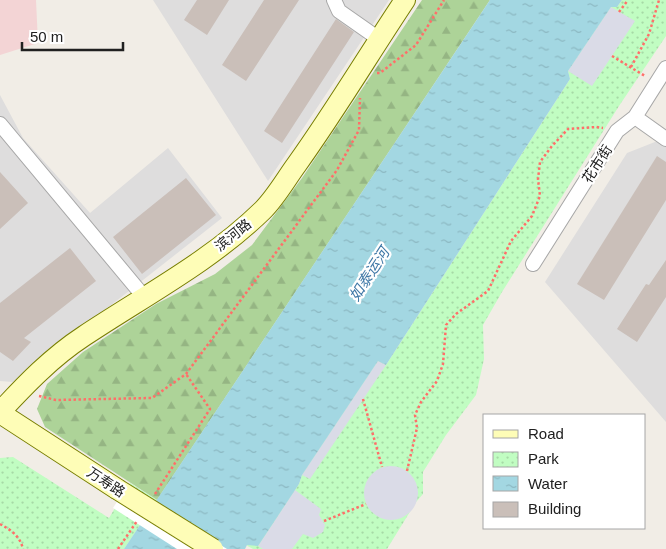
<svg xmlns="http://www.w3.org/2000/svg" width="666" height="549" font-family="Arial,'Noto Sans SC',sans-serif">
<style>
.residential{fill:#dedddd}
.commercial{fill:#f3d4d5}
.forest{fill:url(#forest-firs)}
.park{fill:url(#park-dots)}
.plaza{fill:#dadbe7}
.water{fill:url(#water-ripples)}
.pier{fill:#fff}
.building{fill:#cabfb9}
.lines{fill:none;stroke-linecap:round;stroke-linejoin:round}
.street-casing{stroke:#a7a7a7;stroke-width:16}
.secondary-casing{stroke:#787e00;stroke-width:22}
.path{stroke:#ff6f69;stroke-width:2.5;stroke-dasharray:2.5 2.5;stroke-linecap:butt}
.street{stroke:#fff;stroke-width:14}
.secondary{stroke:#fefdb7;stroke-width:20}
.secondary-bridge-casing{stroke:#787e00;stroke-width:22;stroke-linecap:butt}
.secondary-bridge{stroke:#fefdb7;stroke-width:20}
.labels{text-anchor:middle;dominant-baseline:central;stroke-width:4.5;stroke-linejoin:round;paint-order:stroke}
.street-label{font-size:14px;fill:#202020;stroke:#fff}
.water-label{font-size:15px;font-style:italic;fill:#4079a7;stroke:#fff}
</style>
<defs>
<pattern id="forest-firs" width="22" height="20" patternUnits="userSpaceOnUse" patternTransform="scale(1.25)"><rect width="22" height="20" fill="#add398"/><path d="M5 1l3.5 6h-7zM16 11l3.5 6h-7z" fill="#95b583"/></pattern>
<pattern id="park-dots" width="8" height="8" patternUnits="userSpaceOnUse" patternTransform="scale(1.25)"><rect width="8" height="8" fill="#c1fdc2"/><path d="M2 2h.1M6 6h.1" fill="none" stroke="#a6d9a6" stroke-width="1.8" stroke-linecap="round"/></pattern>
<pattern id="water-ripples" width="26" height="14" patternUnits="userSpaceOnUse" patternTransform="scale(1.25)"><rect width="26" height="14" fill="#a3d7e2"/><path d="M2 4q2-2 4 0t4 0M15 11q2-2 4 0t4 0" fill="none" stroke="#8cb8c2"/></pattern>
</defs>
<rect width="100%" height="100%" fill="#f1ede6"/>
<!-- residential -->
<path class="residential" d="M153,0H389L268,181Z
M0,95L23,138L90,213L168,148L222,218L13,382L0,381Z
M660,140L666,145V422L545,282L627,153Z"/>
<!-- commercial -->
<path class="commercial" d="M0,0H36L38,43L0,55Z"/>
<!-- forest -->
<path class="forest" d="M422,0H490L157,500L45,427L37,409L47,384L83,352L156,304L215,274L252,245L302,178Z"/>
<!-- park -->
<path class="park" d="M622,0H666V36L619,106L502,292L483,325L484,359L476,395L446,435L423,472V494L416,502L387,549H253L246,545H258L299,484L302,475L378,361L386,365L570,79L568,71L611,7H617Z
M13,457L109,518L130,483L157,500L124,549H0V458Z"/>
<!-- plaza -->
<path class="plaza" d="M611,7L635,21L592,86L568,71Z
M378,361L386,365L310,479L302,475Z
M364 493a27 27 0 1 1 54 0a27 27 0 1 1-54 0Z
M295,490L321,509L319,515L325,525L323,532L313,538L303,534L292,549H263L258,546Z"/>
<!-- water -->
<path class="water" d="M490,0H622L617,7H611L568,71L570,79L386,365L378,361L302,475L299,484L258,546L247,545L245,549H124Z"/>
<!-- pier -->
<path class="pier" d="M127,486L227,549H177L113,508Z"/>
<!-- building -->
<path class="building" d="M197,0H229L207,35L184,20Z
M264,0H299L246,81L222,65Z
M336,19L354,32L282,143L264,131Z
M657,156L666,162V200L604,300L577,284Z
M0,172L28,203L0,229Z
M186,178L216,215L142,274L113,237Z
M70,248L96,281L24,338L31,342L13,361L0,352V303Z
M666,260V297L637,342L617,329L646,284L649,285Z"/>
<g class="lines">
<defs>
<path id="street" d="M334,0L339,11L379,39
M635,117L666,139
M0,124L145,298
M533,264L617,131L635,117L666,68"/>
<path id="secondary" d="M0,412C26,384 52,357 84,336C144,296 211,261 263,210C276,197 286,179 297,164C335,111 369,54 405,0
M0,413L117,489"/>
</defs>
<!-- street casing -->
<use href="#street" class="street-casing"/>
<!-- secondary casing -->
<use href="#secondary" class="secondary-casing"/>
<!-- path -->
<path class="path" d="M619,12L628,0
M612,56L645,76
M631,67L649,34L659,0
M377,73H380L416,45L444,0
M39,396L56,400L152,398L186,374L337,170L359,130L360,98
M363,399L382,467
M407,471L417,428L415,415L421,402L437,381L443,364L446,325L456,314L488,291L511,241L532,216L540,196L538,179L540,162L552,146L568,129L596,127L603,128
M155,494L210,409L186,374
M324,521L366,504
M0,524C11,530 20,536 23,549
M118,549L137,521"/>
<!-- street -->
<use href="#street" class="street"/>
<!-- secondary -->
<use href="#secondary" class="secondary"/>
<defs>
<path id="secondary-bridge" d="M117,489L213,549"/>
</defs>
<!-- secondary-bridge casing -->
<use href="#secondary-bridge" class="secondary-bridge-casing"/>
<!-- secondary-bridge -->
<use href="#secondary-bridge" class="secondary-bridge"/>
</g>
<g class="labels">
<!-- street labels -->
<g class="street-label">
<text transform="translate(597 164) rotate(-57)">花市街</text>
<text transform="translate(233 235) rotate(-39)">滨河路</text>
<text transform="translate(106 482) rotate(33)">万寿路</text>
</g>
<!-- water labels -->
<g class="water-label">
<text transform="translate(369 274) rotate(-57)">如泰运河</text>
</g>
</g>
<!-- legend -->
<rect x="483" y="414" width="162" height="115" fill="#ffffff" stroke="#a6a6a6"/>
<rect x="493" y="430" width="25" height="8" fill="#fefdb7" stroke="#a6a6a6"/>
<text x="528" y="439" font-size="15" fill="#202020">Road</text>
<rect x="493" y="452" width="25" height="15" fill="url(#park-dots)" stroke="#a6a6a6"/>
<text x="528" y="464" font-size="15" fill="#202020">Park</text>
<rect x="493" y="476" width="25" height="15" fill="url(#water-ripples)" stroke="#a6a6a6"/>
<text x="528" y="489" font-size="15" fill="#202020">Water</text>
<rect x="493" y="502" width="25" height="15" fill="#cabfb9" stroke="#a6a6a6"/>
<text x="528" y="514" font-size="15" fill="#202020">Building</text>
<!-- scale -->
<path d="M22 42v8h101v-8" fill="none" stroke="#202020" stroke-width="2.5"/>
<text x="30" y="42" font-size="15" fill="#202020" stroke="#ffffff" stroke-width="4" paint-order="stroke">50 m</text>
</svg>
